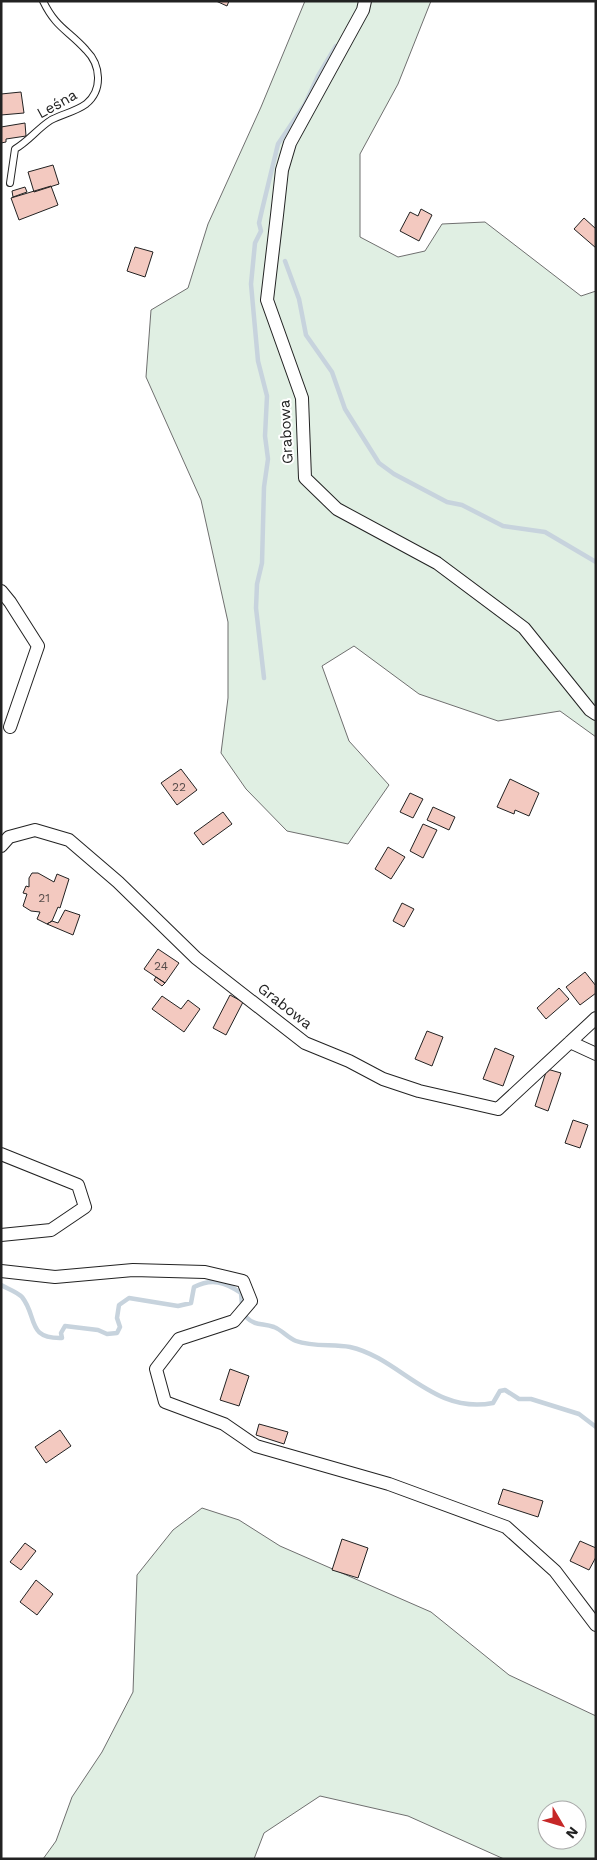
<svg xmlns="http://www.w3.org/2000/svg" width="597" height="1860" font-family="'Work Sans',sans-serif">
<style>
.green{fill:#e0efe3;stroke:#6f6f6f;fill-rule:evenodd}
.lines{fill:none;stroke-linecap:round;stroke-linejoin:round}
.stream{stroke:#c7d3dd;stroke-width:4.5}
.building{fill:#f3c9c0;stroke:#222}
.lane-casing{stroke:#222;stroke-width:8}
.street-casing{stroke:#222;stroke-width:14}
.lane{stroke:#fff;stroke-width:6}
.street{stroke:#fff;stroke-width:12}
.labels{text-anchor:middle;dominant-baseline:central;stroke-width:4;stroke-linejoin:round;paint-order:stroke}
.number-label{font-size:12px;fill:#564c4a}
.street-label{font-size:15px;fill:#222;stroke:#fff}
</style>
<rect width="100%" height="100%" fill="#fff"/>
<!-- green -->
<path class="green" d="M305,1H431L398,84L360,154V237L398,257L425,251L442,224L485,222L581,296L596,291V737L560,711L498,721L419,694L354,646L322,666L349,741L389,785L348,844L287,831L246,789L221,753L228,698V622L201,500L146,377L151,310L188,288L208,224L261,107Z
M202,1508L239,1520L280,1546L431,1612L509,1675L596,1716V1859H504L408,1816L320,1796L264,1833L254,1859H43L56,1841L72,1797L102,1752L133,1692L137,1575L173,1530ZM547,1810H577V1840H547Z"/>
<g class="lines">
<!-- stream -->
<path class="stream" d="M285,261L299,299L306,335L332,372L345,409L379,463L394,474L447,502L462,505L503,526L545,532L596,562
M264,678L256,608L257,584L262,563L264,487L268,459L265,436L267,396L258,361L251,284L255,243L261,231L259,223L262,210L278,144L305,104L318,76L336,46
M1,1285C8,1289 17,1292 22,1297C38,1317 26,1339 62,1338L61,1333L65,1326L98,1330L107,1334L117,1333L120,1327L117,1318L119,1305L129,1298L178,1306L191,1303L194,1287C212,1278 225,1282 241,1293L242,1304
M246,1317C255,1326 262,1323 274,1327C282,1330 288,1338 296,1341C313,1347 333,1344 350,1347C400,1358 433,1415 493,1403L500,1391L505,1390L519,1399H531L579,1414L596,1427"/>
</g>
<!-- building -->
<path class="building" d="M216,1H229L227,6Z
M21,92L24,113L1,115V94Z
M25,123L26,136L6,139V142L1,143V127Z
M53,165L59,184L34,192L28,172Z
M51,186L58,205L19,220L11,198Z
M25,187L27,192L13,197L12,191Z
M421,209L432,215L419,241L400,231L410,212L418,216Z
M584,218L596,229V248L574,229Z
M135,247L153,252L145,277L127,271Z
M181,769L197,790L177,805L161,783Z
M510,779L539,793L529,816L515,810L514,814L497,807Z
M410,793L423,799L413,818L400,812Z
M433,807L455,817L449,830L427,820Z
M223,812L232,824L203,845L194,833Z
M423,824L437,830L423,858L410,851Z
M388,847L405,857L391,879L375,869Z
M32,873H38L54,882L57,874L69,879L60,908L58,907L52,921L47,924L37,919L40,912L31,911L23,906L27,894L23,893L26,886L29,887V878Z
M402,903L414,909L404,927L393,921Z
M65,910L80,915L73,935L47,924L52,921L58,923Z
M158,949L179,963L165,983L144,969Z
M585,972L596,986V993L580,1005L566,987Z
M156,977L165,983L162,986L154,980Z
M559,988L569,999L546,1019L537,1008Z
M230,995L243,1002L226,1035L213,1028Z
M162,996L181,1009L188,1000L200,1009L184,1032L152,1009Z
M427,1031L443,1037L432,1066L415,1059Z
M495,1048L514,1056L503,1086L483,1079Z
M547,1069L561,1073L548,1111L535,1106Z
M573,1120L588,1125L580,1148L565,1143Z
M230,1369L249,1376L239,1406L220,1400Z
M259,1424L288,1432L284,1444L256,1435Z
M60,1430L71,1446L46,1463L35,1447Z
M503,1489L543,1501L538,1517L498,1504Z
M342,1539L368,1548L358,1578L332,1570Z
M580,1541L596,1548V1557L589,1570L570,1561Z
M25,1543L36,1551L21,1570L10,1562Z
M36,1580L53,1594L37,1615L20,1602Z"/>
<g class="lines">
<defs>
<path id="lane" d="M10,183L15,149C29,141 37,129 51,120C62,114 75,112 86,104C103,90 101,65 86,50C68,30 56,28 43,1"/>
<path id="street" d="M365,1L363,10L290,143L282,170L277,215L267,300L302,398L305,478L337,509L437,563L524,628L590,710L596,714
M1,591L10,602L38,646L10,727
M1,846L9,837L35,830L69,840L118,882L196,958L305,1043L349,1061L383,1079L419,1091L498,1109L596,1018
M570,1042L596,1054
M1,1154L78,1185L85,1207L51,1230L1,1235
M1,1271L55,1277L133,1270L205,1272L243,1281L251,1301L234,1321L179,1339L156,1369L165,1402L224,1424L256,1446L389,1484L506,1527L555,1571L596,1625"/>
</defs>
<!-- lane casing -->
<use href="#lane" class="lane-casing"/>
<!-- street casing -->
<use href="#street" class="street-casing"/>
<!-- lane -->
<use href="#lane" class="lane"/>
<!-- street -->
<use href="#street" class="street"/>
</g>
<g class="labels">
<!-- number labels -->
<g class="number-label">
<text x="179" y="787">22</text>
<text x="44" y="898">21</text>
<text x="161" y="966">24</text>
</g>
<!-- street labels -->
<g class="street-label">
<text transform="translate(57 104) rotate(-29)">Leśna</text>
<text transform="translate(286 432) rotate(-93)">Grabowa</text>
<text transform="translate(285 1006) rotate(38)">Grabowa</text>
</g>
</g>
<!-- border -->
<rect width="597" height="1860" fill="none" stroke="#222222" stroke-width="5"/>
<!-- north arrow -->
<g transform="translate(562 1825) rotate(128)"><circle r="24" fill="#ffffff" stroke="#a7a7a7"/>
<path d="M0-4L9 19L0 12L-9 19Z" fill="#c62828"/>
<text y="-8" font-size="14" font-weight="bold" text-anchor="middle" fill="#222222">N</text>
</g>
</svg>
